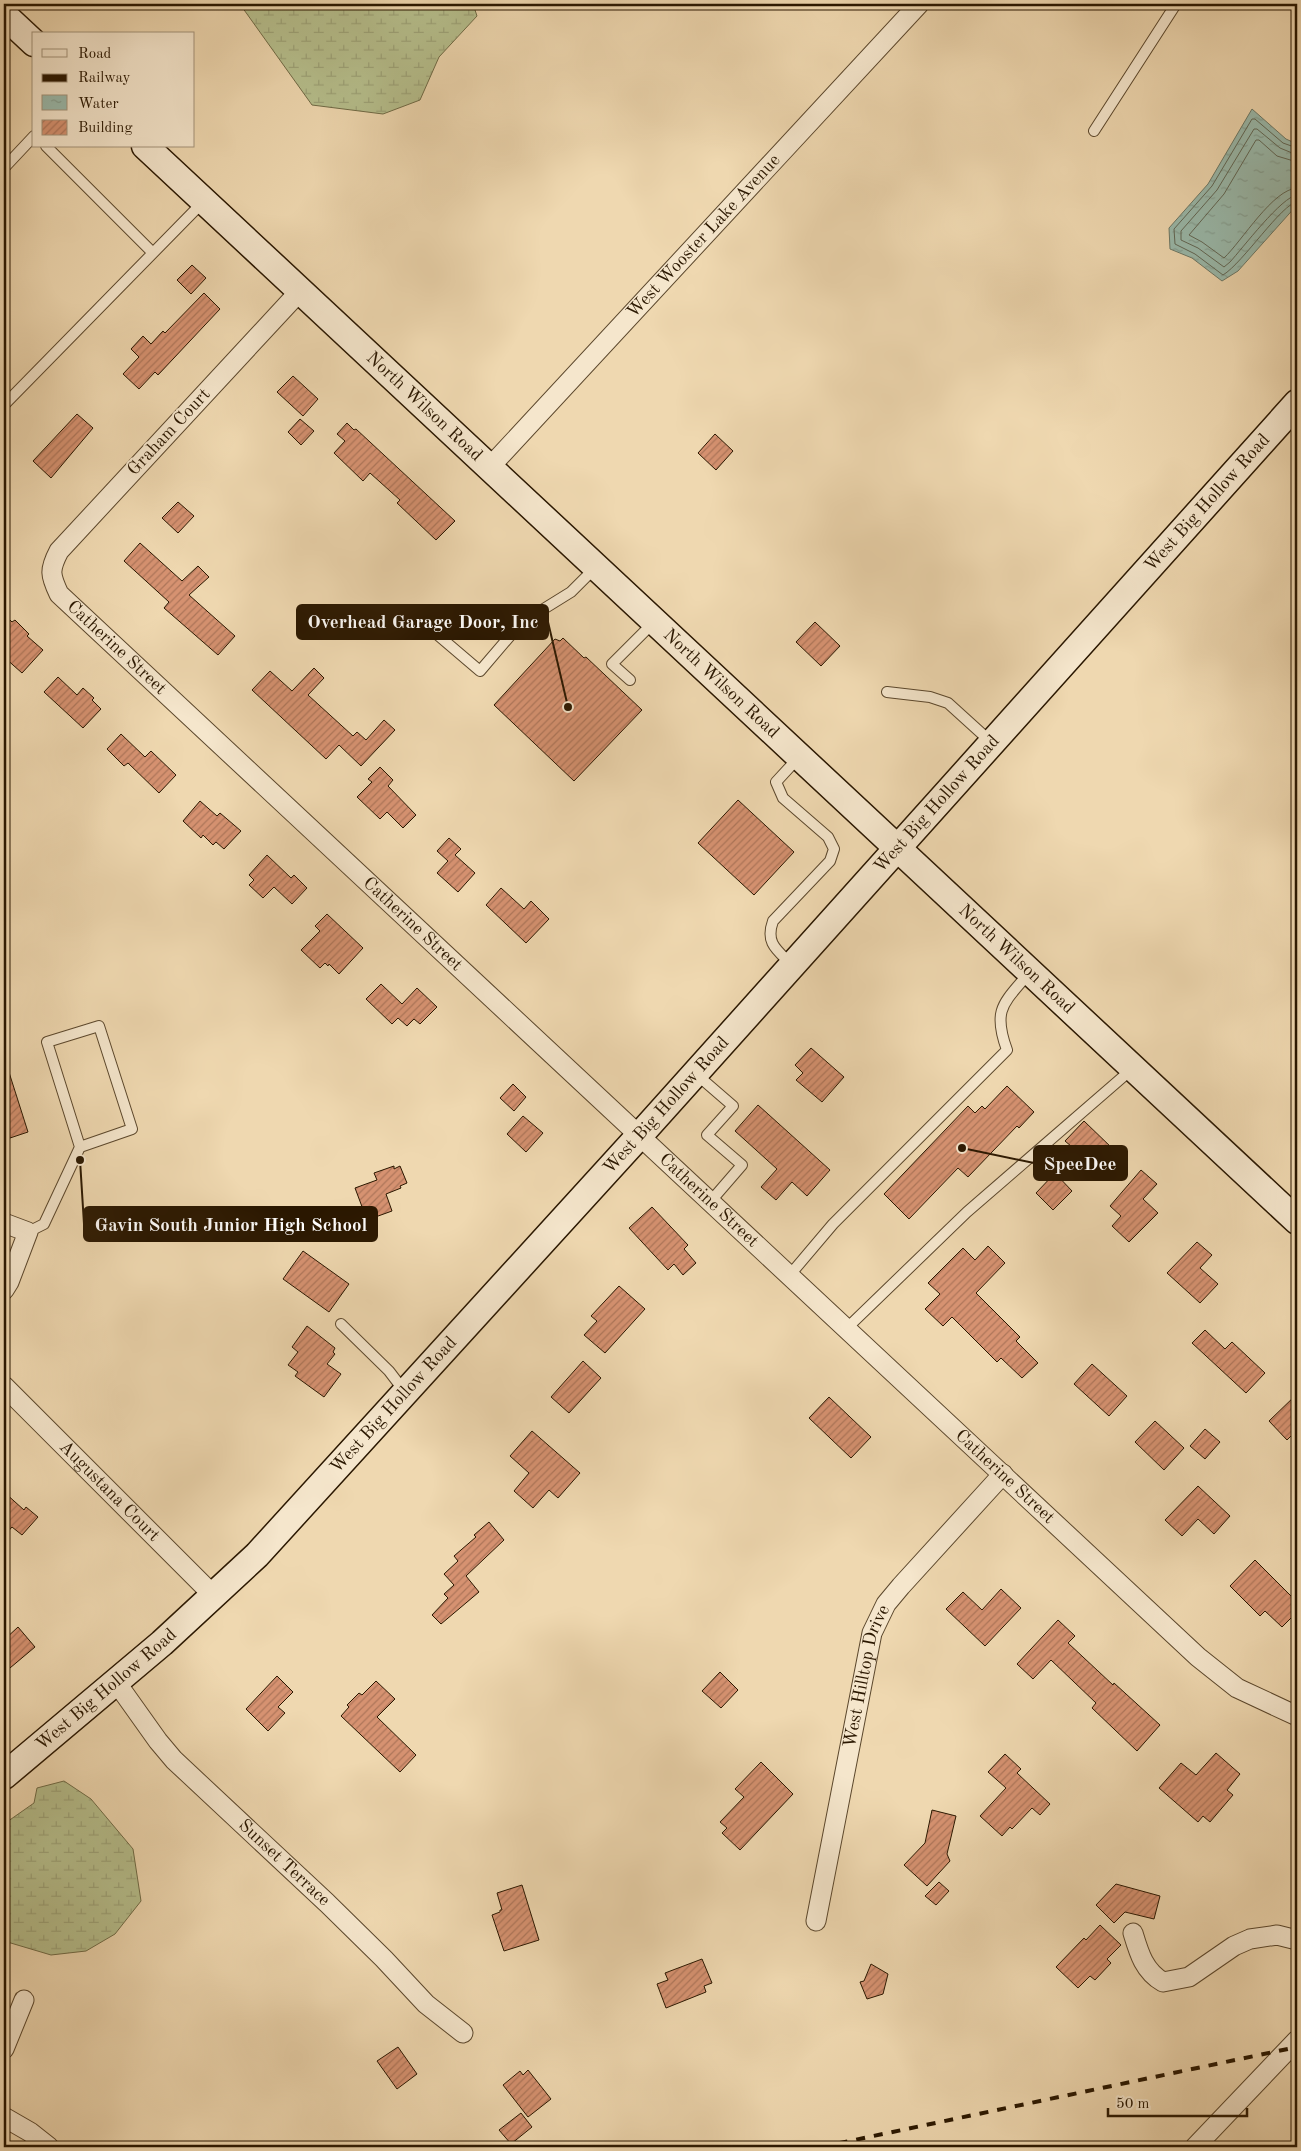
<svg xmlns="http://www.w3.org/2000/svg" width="1301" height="2151" font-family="'Old Standard TT',serif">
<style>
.wetland{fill:url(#wetland-marsh);stroke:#706b46}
.water{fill:url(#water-ripples);stroke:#6d7967}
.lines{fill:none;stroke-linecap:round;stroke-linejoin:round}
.shore{stroke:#626856;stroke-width:1}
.building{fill:url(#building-hatch);stroke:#2a1700}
.lane-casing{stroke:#5b472c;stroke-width:12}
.street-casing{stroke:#5b472c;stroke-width:21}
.secondary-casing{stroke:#2a1700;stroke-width:29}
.lane{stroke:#f5e6cc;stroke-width:10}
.street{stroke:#f5e6cc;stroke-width:19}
.secondary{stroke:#f5e6cc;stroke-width:26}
.rail{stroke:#2a1700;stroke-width:4;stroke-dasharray:9 9;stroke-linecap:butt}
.labels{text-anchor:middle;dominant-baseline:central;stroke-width:4;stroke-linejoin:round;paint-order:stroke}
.street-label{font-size:18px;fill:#2a1700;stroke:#f5e6cc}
.leader{fill:none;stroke:#2a1700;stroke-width:2}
.callout-dot{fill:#2a1700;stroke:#f5e6cc;stroke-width:2}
.callout{fill:#2a1700;stroke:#2a1700;stroke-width:2}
.callout-label{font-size:19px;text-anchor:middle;font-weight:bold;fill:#fff}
</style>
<defs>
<pattern id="wetland-marsh" width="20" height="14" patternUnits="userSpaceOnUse" patternTransform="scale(1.25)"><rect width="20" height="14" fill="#b6bf8d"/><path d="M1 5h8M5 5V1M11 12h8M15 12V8" fill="none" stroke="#9da378"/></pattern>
<pattern id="water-ripples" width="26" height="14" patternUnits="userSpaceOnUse" patternTransform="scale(1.25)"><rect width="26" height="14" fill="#9abaac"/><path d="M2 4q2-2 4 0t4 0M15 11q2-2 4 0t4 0" fill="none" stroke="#859f92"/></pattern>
<pattern id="building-hatch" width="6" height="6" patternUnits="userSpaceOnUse" patternTransform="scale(1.25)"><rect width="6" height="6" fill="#d69271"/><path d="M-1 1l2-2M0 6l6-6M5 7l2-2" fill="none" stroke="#ae765a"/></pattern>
</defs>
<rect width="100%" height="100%" fill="#efd8b0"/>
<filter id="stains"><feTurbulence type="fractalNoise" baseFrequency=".004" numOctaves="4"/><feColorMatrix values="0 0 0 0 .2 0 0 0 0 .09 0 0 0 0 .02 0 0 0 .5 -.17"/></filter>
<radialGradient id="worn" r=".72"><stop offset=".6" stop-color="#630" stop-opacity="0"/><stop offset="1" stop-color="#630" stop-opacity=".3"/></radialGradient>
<!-- wetland -->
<path class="wetland" d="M242,4H473L477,16L439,57L420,100L383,114L312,105L242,7Z
M64,1781L91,1799L133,1849L141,1901L115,1934L86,1951L51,1955L4,1941V1824L34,1803L37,1788Z"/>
<!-- water -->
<path class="water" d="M1252,109L1286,139L1297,144V205L1238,271L1222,281L1192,258L1170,249L1169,228L1208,184Z"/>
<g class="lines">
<!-- shore -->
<path class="shore" d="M1297,148L1283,143L1255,119H1252L1212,186L1174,229L1175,244L1195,254L1223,275C1243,263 1282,203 1297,202
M1297,155L1280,148L1257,129H1254L1217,190L1181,231V240L1198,248L1224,267L1230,262C1242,249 1282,196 1297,195
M1297,162L1277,156L1259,140H1256L1224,194L1189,235L1202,242L1224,258C1242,241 1273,189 1297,188"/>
</g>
<!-- building -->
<path class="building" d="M192,265L206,278L191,294L177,280Z
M204,293L220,309L158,375L155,372L139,389L123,374L139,357L131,349L143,336L151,344L163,331L165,333Z
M293,376L318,399L303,416L277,392Z
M77,414L93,428L51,478L33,461Z
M300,419L314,431L301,445L288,432Z
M347,423L354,430L356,429L455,521L436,540L397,503L400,500L370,473L363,481L334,453L345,441L337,434Z
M715,434L733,451L716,470L698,453Z
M178,502L194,516L178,533L162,518Z
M140,543L182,581L198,566L209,577L189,595L235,636L218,655L164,608L169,602L124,561Z
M4,614L12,622L15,620L29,634L27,636L43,650L22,673L4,657Z
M815,622L840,646L821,666L796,642Z
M563,638L584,658L586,657L642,710L574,781L494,705L555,639L560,641Z
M314,668L324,678L308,695L353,736L357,732L366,740L384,720L395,730L361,766L339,745L326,759L252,690L270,671L292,691Z
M58,677L77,695L83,688L94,698L92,700L101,709L83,728L44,692Z
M121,734L145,757L151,751L176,775L159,793L128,763L124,766L107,749Z
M380,767L393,780L388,786L416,815L403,828L387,812L380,819L357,797L372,782L368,779Z
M738,800L794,852L754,895L698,843Z
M200,801L217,816L220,813L241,831L224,849L216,842L213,845L203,835L201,838L183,821Z
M449,838L461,849L455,855L475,873L458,892L437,873L448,861L437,851Z
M267,855L291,878L294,875L307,888L292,904L274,887L263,898L249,885L254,880L249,875Z
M501,888L524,909L531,901L549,919L526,943L486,905Z
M327,914L363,948L339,974L329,964L328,966L325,963L320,968L301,950L320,931L315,926Z
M381,984L402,1004L417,988L437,1007L420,1024L414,1019L407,1026L398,1018L392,1024L366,999Z
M811,1048L844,1077L822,1102L796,1080L803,1073L795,1065Z
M7,1066L28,1132L4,1140V1067Z
M513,1084L526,1097L514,1111L500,1098Z
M1007,1086L1034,1112L1019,1128L1017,1126L968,1177L958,1168L909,1219L884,1194L968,1106L975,1113L982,1106L985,1109Z
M758,1105L830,1170L807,1196L792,1182L776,1200L761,1187L777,1169L735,1131Z
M523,1116L543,1133L526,1152L507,1134Z
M1084,1121L1112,1148L1097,1164L1081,1149L1078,1152L1065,1141Z
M394,1166V1169L400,1166L407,1183L400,1186L401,1188L386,1194L392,1211L367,1220L355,1188L377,1180L374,1173Z
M1141,1170L1157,1184L1143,1199L1158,1213L1129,1242L1112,1226L1121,1216L1110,1206Z
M1055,1173L1072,1191L1053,1210L1036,1193Z
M652,1207L688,1245L684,1249L696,1263L683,1275L674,1264L668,1270L629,1228Z
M1197,1242L1212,1255L1200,1268L1218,1284L1200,1303L1167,1273Z
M988,1246L1005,1263L976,1293L1020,1337L1016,1341L1038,1363L1022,1378L1001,1358L997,1362L952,1317L943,1326L925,1309L940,1294L928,1283L963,1248L975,1260Z
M303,1251L349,1284L329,1312L283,1279Z
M619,1286L645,1309L605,1353L584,1335L597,1321L591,1316Z
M307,1326L335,1348L333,1352L335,1354L327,1364L341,1374L324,1397L295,1376L298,1372L288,1365L298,1352L292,1347Z
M1205,1330L1225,1349L1232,1342L1265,1373L1246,1393L1192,1343Z
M583,1361L601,1378L569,1413L551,1397Z
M1092,1364L1127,1396L1109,1416L1074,1384Z
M1297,1394V1430L1287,1440L1269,1421Z
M829,1397L871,1437L851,1458L809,1418Z
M1155,1421L1184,1448L1164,1470L1135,1442Z
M1205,1429L1220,1442L1205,1459L1190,1446Z
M532,1431L580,1473L558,1498L549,1490L533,1508L514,1491L529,1473L510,1456Z
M1198,1486L1230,1516L1214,1534L1198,1519L1182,1536L1165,1520Z
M4,1492L24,1510L26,1507L38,1517L22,1535L12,1527L4,1536Z
M489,1522L504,1540L466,1576L479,1592L441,1624L432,1615L448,1598L444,1594L454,1585L444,1574L458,1561L454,1556L476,1537L474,1535Z
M1255,1560L1297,1602V1612L1282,1627L1265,1611L1260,1616L1230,1586Z
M1001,1589L1021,1608L985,1646L946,1609L963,1592L982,1610Z
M1058,1620L1075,1636L1068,1643L1113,1685L1114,1683L1160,1725L1137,1751L1092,1708L1096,1703L1051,1660L1033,1679L1017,1664Z
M18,1627L35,1647L4,1673V1640Z
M720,1672L738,1690L721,1708L702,1691Z
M277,1676L293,1692L278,1707L285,1713L268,1731L246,1709Z
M376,1681L395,1699L377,1717L416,1755L400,1772L341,1716L349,1707L347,1705L359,1693L362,1695Z
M1216,1753L1240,1774L1227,1790L1233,1795L1210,1822L1203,1816L1198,1822L1159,1788L1181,1763L1196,1775Z
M1005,1754L1021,1769L1017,1773L1050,1804L1040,1815L1032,1808L1012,1829L1010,1827L1002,1836L980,1816L1006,1788L988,1772Z
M761,1762L793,1794L740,1850L722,1833L727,1828L720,1822L744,1797L735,1789Z
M932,1810L956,1816L947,1854L950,1861L927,1886L904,1865L925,1843Z
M939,1882L949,1891L936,1905L925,1896Z
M1116,1884L1160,1896L1154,1919L1125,1912L1114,1923L1096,1905Z
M522,1885L539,1940L504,1951L492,1915L500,1912V1910H502L497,1893Z
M1100,1925L1121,1945L1107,1959L1111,1963L1095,1980L1090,1976L1078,1988L1056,1967L1084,1938L1086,1940Z
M702,1959L712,1983L704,1986L706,1992L666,2008L657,1984L668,1980L665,1973Z
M871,1964L888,1974L883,1994L867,1999L860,1982L864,1981Z
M398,2047L417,2074L397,2089L377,2061Z
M528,2070L551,2099L528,2117L503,2085L520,2071L523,2075Z
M521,2113L532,2127L511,2144L499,2130Z"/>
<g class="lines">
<defs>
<path id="lane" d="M1094,131L1176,4
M46,146L153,253
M4,168L34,136
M4,405L203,202
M426,625L480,671L521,623L571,592L595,568
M630,680L612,664L654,622
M887,692L930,697L948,703L991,742
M791,964C777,950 765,943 773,921L830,861L834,849L828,837L783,798L776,782L799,757
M696,1074L733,1106L707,1135L742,1165L710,1202
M28,1232L44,1224L80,1147L47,1042L99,1026L132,1129L80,1147
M789,1276L833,1224L1007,1050C992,1009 1004,1003 1029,973
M341,1324L389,1371L405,1392
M846,1329L967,1212L1132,1069"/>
<g id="street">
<path id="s1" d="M300,291L59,551C49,570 50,575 59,594L1198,1657L1237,1688L1297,1716"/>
<path id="s2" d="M489,468L919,4"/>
<path d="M4,1223L28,1232L9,1282L4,1290"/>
<path id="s3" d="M4,1386L214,1596"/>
<path id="s4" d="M116,1682L158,1741L174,1760L327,1903L384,1959L426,2004L463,2033"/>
<path id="s5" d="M816,1921L872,1633L886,1604L901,1586L1003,1474"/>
<path d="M1133,1933C1139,1953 1144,1971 1163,1982L1189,1977L1234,1946L1250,1939L1277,1935L1297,1940"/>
<path d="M4,2049L24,2000"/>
<path d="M4,2117L30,2132L49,2147"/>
<path d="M1195,2147L1297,2040"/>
</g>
<g id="secondary">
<path d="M4,15L34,43"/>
<path id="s6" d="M145,146L1297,1221"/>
<path id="s7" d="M4,1776L162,1643L257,1555L639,1136L1297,403"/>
</g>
</defs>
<!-- lane casing -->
<use href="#lane" class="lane-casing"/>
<!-- street casing -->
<use href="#street" class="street-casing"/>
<!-- secondary casing -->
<use href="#secondary" class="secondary-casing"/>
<!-- lane -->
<use href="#lane" class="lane"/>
<!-- street -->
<use href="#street" class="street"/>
<!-- secondary -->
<use href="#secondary" class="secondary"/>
<!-- rail -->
<path class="rail" d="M821,2147L1297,2047"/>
</g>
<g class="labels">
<!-- street labels -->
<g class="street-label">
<text stroke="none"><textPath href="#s2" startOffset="316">West Wooster Lake Avenue</textPath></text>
<text stroke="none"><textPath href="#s6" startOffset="382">North Wilson Road</textPath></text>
<text transform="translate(169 432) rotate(-47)">Graham Court</text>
<text stroke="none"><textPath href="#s7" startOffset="1754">West Big Hollow Road</textPath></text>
<text stroke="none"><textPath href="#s1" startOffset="479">Catherine Street</textPath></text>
<text stroke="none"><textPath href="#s6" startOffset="788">North Wilson Road</textPath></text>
<text stroke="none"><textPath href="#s7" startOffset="1349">West Big Hollow Road</textPath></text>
<text stroke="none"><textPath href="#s1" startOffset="884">Catherine Street</textPath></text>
<text stroke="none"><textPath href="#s6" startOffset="1192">North Wilson Road</textPath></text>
<text stroke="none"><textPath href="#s7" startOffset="944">West Big Hollow Road</textPath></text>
<text stroke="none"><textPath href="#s1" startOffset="1289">Catherine Street</textPath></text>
<text stroke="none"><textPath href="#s7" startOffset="539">West Big Hollow Road</textPath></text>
<text stroke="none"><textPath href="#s1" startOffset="1694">Catherine Street</textPath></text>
<text stroke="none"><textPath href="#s3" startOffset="149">Augustana Court</textPath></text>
<text stroke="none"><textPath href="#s5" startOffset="250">West Hilltop Drive</textPath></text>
<text stroke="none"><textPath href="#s7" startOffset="134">West Big Hollow Road</textPath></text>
<text stroke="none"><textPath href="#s4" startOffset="248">Sunset Terrace</textPath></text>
</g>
</g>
<!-- callouts -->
<path class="leader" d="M568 707L548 622M962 1148L1034 1163M80 1160L84 1224"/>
<g class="callout-dot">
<circle cx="568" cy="707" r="5"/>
<circle cx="962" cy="1148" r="5"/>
<circle cx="80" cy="1160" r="5"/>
</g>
<g class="callout">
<rect x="297" y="605" width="251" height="34" rx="5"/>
<rect x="1034" y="1146" width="93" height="34" rx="5"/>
<rect x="84" y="1207" width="293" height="34" rx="5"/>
</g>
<g class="callout-label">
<text x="423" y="628">Overhead Garage Door, Inc</text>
<text x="1080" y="1170">SpeeDee</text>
<text x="231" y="1231">Gavin South Junior High School</text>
</g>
<!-- margin -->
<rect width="1301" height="2151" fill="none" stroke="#efd8b0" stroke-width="20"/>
<rect x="5" y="5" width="1291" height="2141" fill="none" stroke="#2a1700" stroke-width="2.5"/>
<rect x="10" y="10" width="1281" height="2131" fill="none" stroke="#2a1700"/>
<!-- legend -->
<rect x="32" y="32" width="162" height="115" fill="#f5e6cc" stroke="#a4937a"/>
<rect x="42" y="49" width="25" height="8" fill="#f5e6cc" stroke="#a4937a"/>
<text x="78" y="58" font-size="15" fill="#2a1700">Road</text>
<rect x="42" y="74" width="25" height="8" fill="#2a1700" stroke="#a4937a"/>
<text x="78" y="82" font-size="15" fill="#2a1700">Railway</text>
<rect x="42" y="95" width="25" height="15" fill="url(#water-ripples)" stroke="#a4937a"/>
<text x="78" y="108" font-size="15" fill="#2a1700">Water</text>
<rect x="42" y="120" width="25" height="15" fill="url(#building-hatch)" stroke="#a4937a"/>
<text x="78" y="132" font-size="15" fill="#2a1700">Building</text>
<!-- scale -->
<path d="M1108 2108v8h139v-8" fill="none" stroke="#2a1700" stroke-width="2.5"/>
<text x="1116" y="2108" font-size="15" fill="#2a1700" stroke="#f5e6cc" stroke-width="4" paint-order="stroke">50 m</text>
<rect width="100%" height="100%" filter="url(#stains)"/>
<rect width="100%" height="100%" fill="url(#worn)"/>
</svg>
